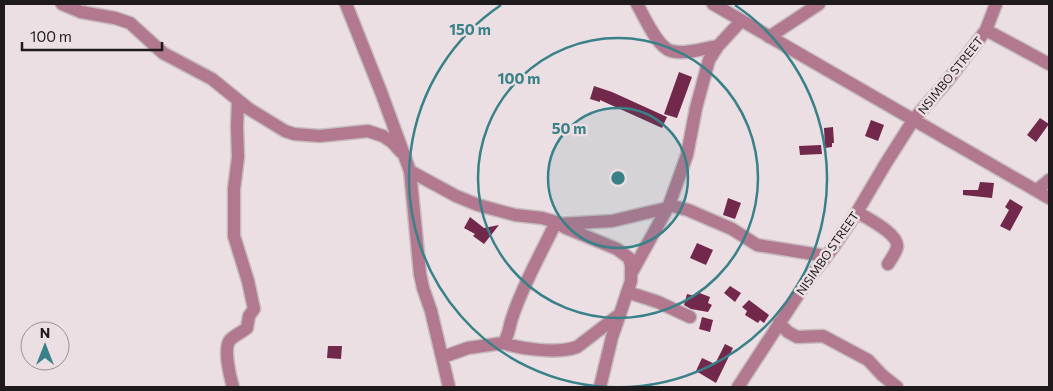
<svg xmlns="http://www.w3.org/2000/svg" width="1053" height="391" font-family="Commissioner,sans-serif">
<style>
.building{fill:#71284b}
.lines{fill:none;stroke-linecap:round;stroke-linejoin:round}
.minor-casing{stroke:#c6bcbf;stroke-width:15}
.minor{stroke:#b1788f;stroke-width:12}
.ring{fill:none;stroke:#398188;stroke-width:2.5}
.labels{text-anchor:middle;dominant-baseline:central;stroke-width:5;stroke-linejoin:round;paint-order:stroke}
.street-label{font-size:12px;fill:#1f1b1c;stroke:#ebdfe3}
.centre{fill:#398188;stroke:#ebdfe3;stroke-width:2.5}
.ring-label{font-size:15px;text-anchor:middle;font-weight:bold;fill:#398188;stroke:#ebdfe3;stroke-width:5;stroke-linejoin:round;paint-order:stroke}
</style>
<rect width="100%" height="100%" fill="#ebdfe3"/>
<!-- building -->
<path class="building" d="M679,72L692,77L677,118L664,114Z
M594,86L612,92L667,117L662,128L600,100V102L590,99Z
M1040,118L1049,124L1036,142L1027,135Z
M871,120L884,125L878,141L865,136Z
M833,127L834,143H832V147L825,148L824,128Z
M821,145L822,154L800,155L799,146Z
M980,182L994,183L992,198L963,195V190H978Z
M728,198L741,203L735,219L723,215Z
M1010,199L1023,207L1010,231L1000,226L1009,210L1005,207Z
M470,217L484,228L499,225L484,244L473,236L475,234L464,228Z
M697,243L713,250L706,265L690,258Z
M730,286L741,293L735,302L724,293Z
M697,292L710,297L708,303L712,305L708,312L691,309L684,305L687,294L695,296Z
M749,300L769,315L764,323L760,320L758,323L745,315L747,311L742,307Z
M702,317L713,320L710,332L699,329Z
M725,344L733,348L716,383L696,371L702,358L715,364Z
M328,346H342L341,359L327,358Z"/>
<g class="lines">
<defs>
<path id="minor" d="M62,4L81,12L115,18L130,23L163,53L212,79L249,109L285,131L294,134L320,136L368,131L383,136L392,142L401,152
M346,4L381,92L410,171L420,274L423,288L431,311L449,387
M637,4C644,16 657,47 671,51C685,55 704,48 718,46
M713,4L1049,198
M986,30L1049,64
M769,37L819,4
M410,171L456,196L478,205L515,215L542,218L556,222L566,228L617,249L629,258L631,265V281L620,314L577,347C558,354 522,349 503,343
M1037,190L1049,180
M669,205L688,210L732,229L757,245L826,256
M857,212C867,218 899,234 897,247C896,253 891,259 888,264
M559,224L612,221L667,208
M632,272L669,205L687,155L696,108L709,60L718,46L741,21
M627,292L658,302L690,317
M779,323L788,332L797,337L823,336L868,360L882,375L897,387
M443,357L468,348L503,343C509,337 509,326 512,318C523,284 541,254 556,222
M233,387C230,377 223,348 230,340C235,335 242,332 247,328L249,316L254,309L248,281L234,236V189L238,157L237,127L238,100
M600,387L612,337L620,314
M738,387L807,281L832,249L857,212L886,163L914,119L949,79L986,30L996,4"/>
</defs>
<!-- minor casing -->
<use href="#minor" class="minor-casing"/>
<!-- minor -->
<use href="#minor" class="minor"/>
</g>
<!-- distance rings -->
<circle cx="618" cy="178" r="70" fill="#398188" fill-opacity=".12"/>
<g class="ring">
<circle cx="618" cy="178" r="70"/>
<circle cx="618" cy="178" r="140"/>
<path d="M735 5A209 209 0 1 1 501 5"/>
</g>
<g class="labels">
<!-- street labels -->
<g class="street-label">
<text transform="translate(950 75) rotate(-51)">NSIMBO STREET</text>
<text transform="translate(827 253) rotate(-55)">NISIMBO STREET</text>
</g>
</g>
<circle cx="618" cy="178" r="8" class="centre"/>
<g class="ring-label">
<text x="470" y="35">150 m</text>
<text x="519" y="84">100 m</text>
<text x="569" y="134">50 m</text>
</g>
<!-- border -->
<rect width="1053" height="391" fill="none" stroke="#1f1b1c" stroke-width="10"/>
<!-- north arrow -->
<g transform="translate(45 346)"><circle r="24" fill="#ebdfe3" stroke="#999193"/>
<path d="M0-4L9 19L0 12L-9 19Z" fill="#398188"/>
<text y="-8" font-size="14" font-weight="bold" text-anchor="middle" fill="#1f1b1c">N</text>
</g>
<!-- scale -->
<path d="M22 42v8h140v-8" fill="none" stroke="#1f1b1c" stroke-width="2.5"/>
<text x="30" y="42" font-size="15" fill="#1f1b1c" stroke="#ebdfe3" stroke-width="4" paint-order="stroke">100 m</text>
</svg>
